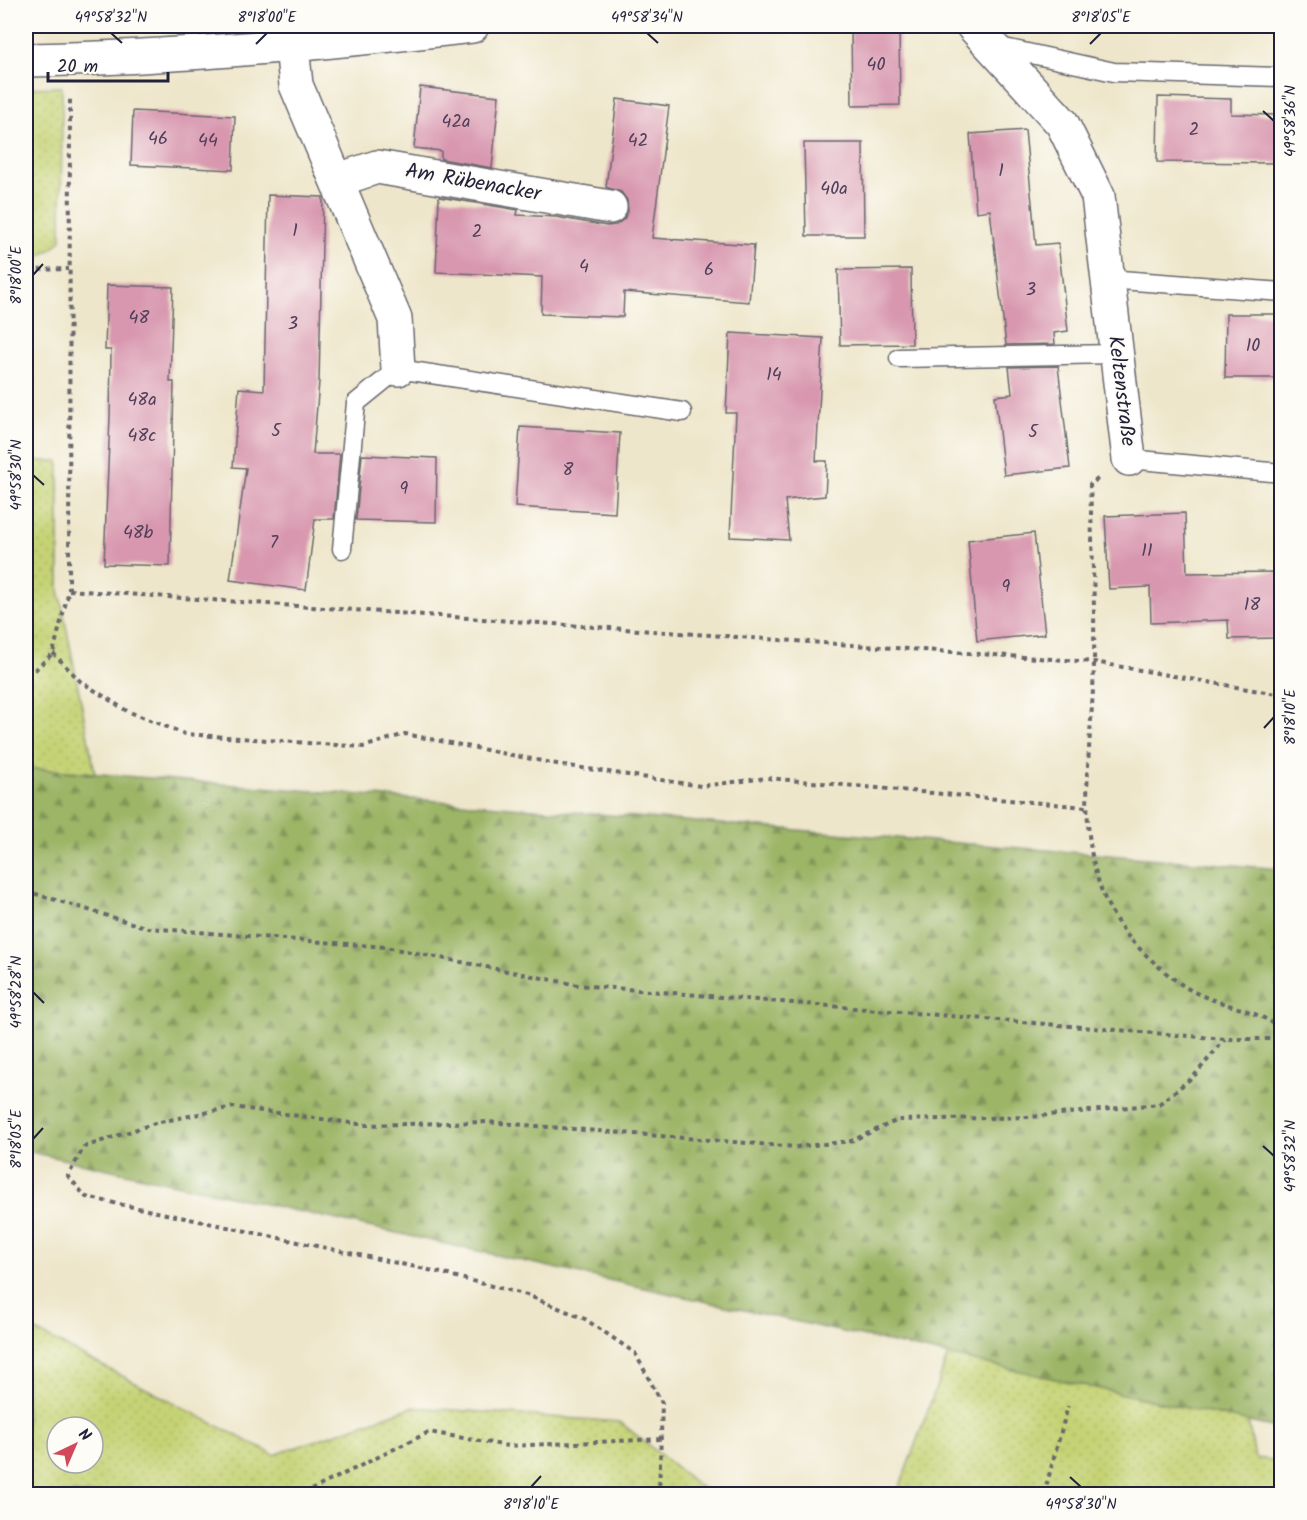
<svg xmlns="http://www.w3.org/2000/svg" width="1307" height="1520" font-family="Kalam,sans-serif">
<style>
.grass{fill:url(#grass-dots);stroke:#747a58;stroke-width:1.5;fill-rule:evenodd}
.forest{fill:url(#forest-firs);stroke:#5f6c50;stroke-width:1.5}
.building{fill:#d897af}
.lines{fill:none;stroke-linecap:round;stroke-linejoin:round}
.service-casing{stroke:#69676d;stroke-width:21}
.minor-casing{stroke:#69676d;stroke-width:36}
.path{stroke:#69676d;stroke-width:4;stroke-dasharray:4.5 4.5;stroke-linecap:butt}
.service{stroke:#fff;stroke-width:18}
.minor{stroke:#fff;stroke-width:33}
.ticks{fill:none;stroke:#22223b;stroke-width:2}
.labels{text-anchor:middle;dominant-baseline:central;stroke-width:4.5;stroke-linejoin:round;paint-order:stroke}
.number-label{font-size:18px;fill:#503f58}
.street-label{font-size:21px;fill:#22223b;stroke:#fdfcf7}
.neatline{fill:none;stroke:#22223b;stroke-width:2}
.ticks-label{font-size:15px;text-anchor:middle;fill:#22223b}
</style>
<defs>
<pattern id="grass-dots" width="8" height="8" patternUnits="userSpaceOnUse" patternTransform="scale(1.5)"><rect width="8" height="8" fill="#c5d375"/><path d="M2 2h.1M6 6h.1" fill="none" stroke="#a9b566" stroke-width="1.8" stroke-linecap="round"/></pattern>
<pattern id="forest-firs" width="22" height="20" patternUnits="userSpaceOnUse" patternTransform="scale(1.5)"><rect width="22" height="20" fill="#9cb566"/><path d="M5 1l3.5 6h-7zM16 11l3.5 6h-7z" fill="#7f9355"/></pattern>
</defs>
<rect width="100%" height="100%" fill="#fdfcf7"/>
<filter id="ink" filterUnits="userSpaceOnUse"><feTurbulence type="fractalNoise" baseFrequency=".0167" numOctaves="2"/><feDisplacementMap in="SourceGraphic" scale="12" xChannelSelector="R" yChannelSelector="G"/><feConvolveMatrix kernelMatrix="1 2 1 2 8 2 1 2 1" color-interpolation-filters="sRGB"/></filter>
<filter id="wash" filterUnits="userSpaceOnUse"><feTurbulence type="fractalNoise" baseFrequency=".008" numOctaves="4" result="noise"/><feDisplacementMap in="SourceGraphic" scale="24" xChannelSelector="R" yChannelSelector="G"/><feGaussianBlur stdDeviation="1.35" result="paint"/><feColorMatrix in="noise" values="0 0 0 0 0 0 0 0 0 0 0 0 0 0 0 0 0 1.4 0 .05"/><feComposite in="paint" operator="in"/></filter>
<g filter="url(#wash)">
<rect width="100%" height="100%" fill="#eee6ca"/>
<!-- grass -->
<path class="grass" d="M62,87L61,240L52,249L36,258L26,246V88Z
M26,461H59V590L95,773L26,768Z
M26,1326L274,1455L412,1407L620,1422L709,1494H26ZM57,1427H93V1463H57Z
M948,1355L1248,1421L1255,1458L1281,1461V1494H897Z"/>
<!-- forest -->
<path class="forest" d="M26,768L1281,869V1429L26,1151Z"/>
<g id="blocks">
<!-- building -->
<path class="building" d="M851,26H899L900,105L852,106Z
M420,87L499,96L492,168L441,159V151L414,148Z
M1158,97L1231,99V114L1281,115V163L1157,162Z
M617,99L669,106L652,238L754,245L749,302L624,292L623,317L541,314L542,277L436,272L439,197L518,210L517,215L556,217L607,226L616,225L624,219L628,211L627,200L621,192L606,187Z
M133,111L235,116L233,170L131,165Z
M1025,130L1036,245L1058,243L1068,331L1054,333L1055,344L1006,345L990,210L976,212L970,134Z
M804,143H863L864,236H806Z
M268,195L323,197L319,382L313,454H340L334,519H315L306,590L230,580L246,468L233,467L239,388L264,390Z
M911,269L912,344L840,345L838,270Z
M107,285L173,287L170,382H174L170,566L104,564L110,417L111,350H105Z
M1226,314H1281V378H1225Z
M730,333L823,338L816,461H827L825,496L785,500L789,540L730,537L736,413H726Z
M1058,366L1070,468L1004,475L995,396L1012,394L1009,367Z
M520,427L620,433L615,513L515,507Z
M362,455L437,458L436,522L356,520Z
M1185,513L1187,573L1281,572V638L1229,639L1228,620L1151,623L1150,587L1109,589L1105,516Z
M1034,533L1045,634L977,641L968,540Z"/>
</g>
</g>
<g filter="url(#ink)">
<use href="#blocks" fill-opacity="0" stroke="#69676d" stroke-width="1.5"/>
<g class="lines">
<defs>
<path id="service" d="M995,46L1114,72L1282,77
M1107,279L1282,292
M899,358L1116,354
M1129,459L1282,473
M342,549L356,403L398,369L682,412"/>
<path id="minor" d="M973,26L1062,123L1098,196L1129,459
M292,46L296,85L395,319L398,369
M26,60C175,58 323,43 472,26
M338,180L377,167L610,207"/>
</defs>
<!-- service casing -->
<use href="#service" class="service-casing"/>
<!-- minor casing -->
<use href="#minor" class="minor-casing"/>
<!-- path -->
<path class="path" d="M26,260L33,270L69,269
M1098,479L1090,484C1092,543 1095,602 1094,661C1093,757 1062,875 1141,950C1154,963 1171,978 1187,988C1217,1006 1253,1007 1282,1029
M69,590L1094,662L1282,695
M53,653L80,681L127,711L185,734L363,747L405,734L562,765L701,786L767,778L1086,807
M26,671H34L53,653L69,590L70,96
M26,891L148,928L385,947L578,985L1225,1039H1282
M303,1494L429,1432L508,1446L661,1439
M659,1494L662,1403L635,1353L585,1319L527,1295L425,1269L86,1197L68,1176L84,1147L155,1123L233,1107L366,1125L487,1122L796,1147L851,1141L898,1120L1030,1117L1159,1104L1194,1076L1225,1039
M1044,1494L1068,1406"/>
<!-- service -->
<use href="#service" class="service"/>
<!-- minor -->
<use href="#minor" class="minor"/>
</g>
</g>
<!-- ticks -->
<path class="ticks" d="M111,33L122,43M647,33L658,43M256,44L267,33M1090,44L1101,33M1263,111L1274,121M33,275L43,264M33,475L44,485M1264,728L1274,717M33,992L44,1003M33,1139L43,1128M1263,1146L1274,1156M1070,1477L1081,1487M531,1487L541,1476"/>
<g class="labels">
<!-- number labels -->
<g class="number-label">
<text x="876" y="65">40</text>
<text x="456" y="122">42a</text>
<text x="1194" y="130">2</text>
<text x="158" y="139">46</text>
<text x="208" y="141">44</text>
<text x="638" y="141">42</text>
<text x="1001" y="171">1</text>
<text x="834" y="189">40a</text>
<text x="295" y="231">1</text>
<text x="477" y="232">2</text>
<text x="584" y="267">4</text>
<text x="709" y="270">6</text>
<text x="1031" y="290">3</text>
<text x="139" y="318">48</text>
<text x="293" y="324">3</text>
<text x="1253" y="346">10</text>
<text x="774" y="375">14</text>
<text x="142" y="400">48a</text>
<text x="276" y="431">5</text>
<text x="1033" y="432">5</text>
<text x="142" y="436">48c</text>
<text x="568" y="470">8</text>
<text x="404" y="489">9</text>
<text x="138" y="533">48b</text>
<text x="274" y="543">7</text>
<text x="1147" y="551">11</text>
<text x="1006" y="587">9</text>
<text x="1252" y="605">18</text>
</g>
<!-- street labels -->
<g class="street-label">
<text transform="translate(473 183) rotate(10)">Am Rübenacker</text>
<text transform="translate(1121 391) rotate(83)">Keltenstraße</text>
</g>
</g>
<!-- margin -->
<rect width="1307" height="1520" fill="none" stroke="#fdfcf7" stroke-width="66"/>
<!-- north arrow -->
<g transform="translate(75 1445) rotate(44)"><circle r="28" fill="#fdfcf7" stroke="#a5a5ac" stroke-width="1.5"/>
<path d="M0-4.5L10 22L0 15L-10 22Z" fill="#d1495b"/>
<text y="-9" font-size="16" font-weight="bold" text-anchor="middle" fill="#22223b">N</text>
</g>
<!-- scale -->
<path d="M48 72v9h120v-9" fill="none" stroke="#22223b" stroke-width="3"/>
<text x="57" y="72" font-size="18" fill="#22223b" stroke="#fdfcf7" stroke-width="4.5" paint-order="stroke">20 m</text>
<rect x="33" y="33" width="1241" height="1454" class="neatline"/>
<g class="ticks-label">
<text x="111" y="22">49°58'32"N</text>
<text x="267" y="22">8°18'00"E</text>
<text x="647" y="22">49°58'34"N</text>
<text x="1101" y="22">8°18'05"E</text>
<text transform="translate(1290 121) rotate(-90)" y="5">49°58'36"N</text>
<text transform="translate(16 275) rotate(-90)" y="5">8°18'00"E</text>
<text transform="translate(16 475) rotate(-90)" y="5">49°58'30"N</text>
<text transform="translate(1290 717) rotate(-90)" y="5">8°18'10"E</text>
<text transform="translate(16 992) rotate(-90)" y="5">49°58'28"N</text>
<text transform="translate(16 1139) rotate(-90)" y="5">8°18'05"E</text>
<text transform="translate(1290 1156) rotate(-90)" y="5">49°58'32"N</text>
<text x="531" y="1509">8°18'10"E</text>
<text x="1081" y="1509">49°58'30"N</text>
</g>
</svg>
